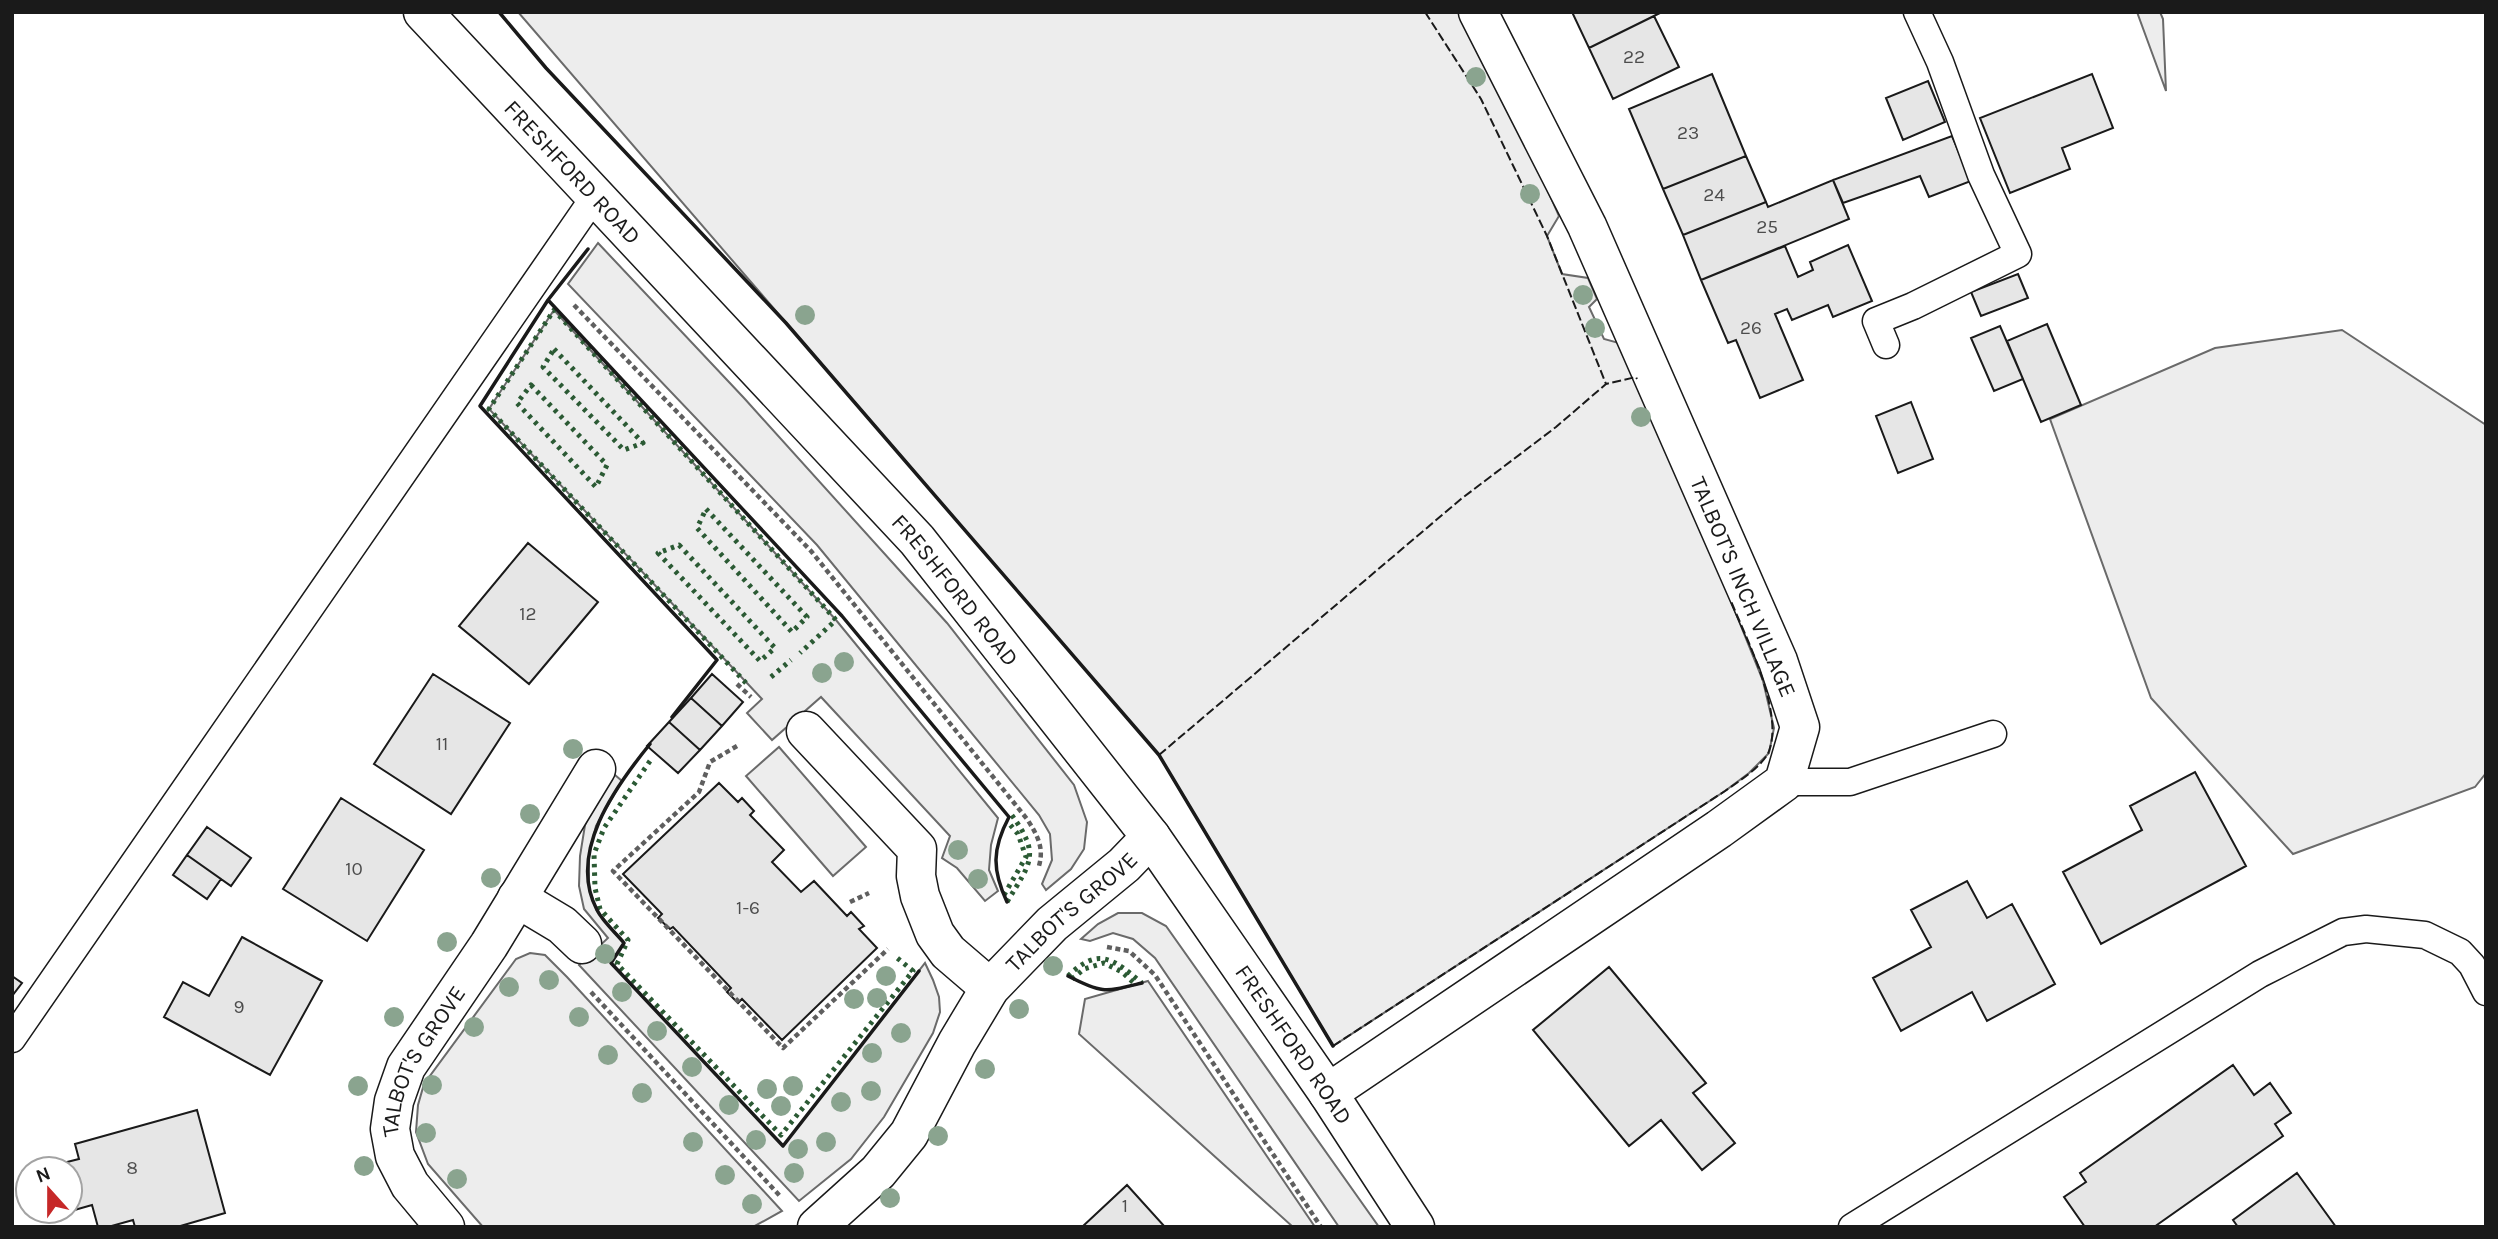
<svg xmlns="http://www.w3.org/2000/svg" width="2498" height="1239" font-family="Karla,sans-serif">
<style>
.built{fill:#ededed;stroke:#6a6a6a;stroke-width:2}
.building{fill:#e6e6e6;stroke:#1a1a1a;stroke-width:2}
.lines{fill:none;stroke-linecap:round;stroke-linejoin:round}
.lane-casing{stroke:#1a1a1a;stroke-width:29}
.street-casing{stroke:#1a1a1a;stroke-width:41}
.secondary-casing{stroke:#1a1a1a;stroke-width:41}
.path{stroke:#5f5f5f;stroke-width:4.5;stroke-dasharray:5 3.5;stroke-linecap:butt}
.lane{stroke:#fff;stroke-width:26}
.street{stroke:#fff;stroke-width:38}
.secondary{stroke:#fff;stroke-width:38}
.hedge{stroke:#2b5a34;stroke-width:5;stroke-dasharray:3.5 5;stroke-linecap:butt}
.fence{stroke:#1a1a1a;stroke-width:2;stroke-dasharray:9 3.5;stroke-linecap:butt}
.wall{stroke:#1a1a1a;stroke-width:3.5}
.tree{fill:#8aa48f}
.labels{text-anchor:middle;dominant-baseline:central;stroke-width:5;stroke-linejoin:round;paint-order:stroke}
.number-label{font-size:19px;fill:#4d4d4d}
.street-label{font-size:23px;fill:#1a1a1a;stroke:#fff}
</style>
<rect width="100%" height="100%" fill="#fff"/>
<!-- built -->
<path class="built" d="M518,12H1459L1519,125L1559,216L1547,236L1562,274L1588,278L1597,299L1589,307L1604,339L1619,343L1706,539L1763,681L1774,728L1769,753L1749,773L1725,791L1333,1046L1159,755Z
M2137,12H2160L2163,19L2166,91Z
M598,243L744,398L947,623L1074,785L1087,822L1084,849L1071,869L1046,890L1042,884L1052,860L1050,834L1039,815L817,545L568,284Z
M554,310L836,620L998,818L991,845L989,870L998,891L985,901L957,868L942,858L950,836L821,697L772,740L747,713L762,699L489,409Z
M2342,330L2486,425V773L2475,787L2293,854L2151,698L2050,419L2215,348Z
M779,747L866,847L833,876L746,776Z
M615,775L622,781L596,826L589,855V888L597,911L624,943L611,963L783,1146L925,963L933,980L939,997L940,1012L933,1033L884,1117L851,1159L799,1201L579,965L608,938L584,909L579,886L580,856L585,825L594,803Z
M1118,913H1142L1166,926L1379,1227H1339L1155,958L1133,939L1113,933L1090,941L1081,939L1098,924Z
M530,953L545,955L567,977L782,1211L753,1227H483L428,1164L416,1132L418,1105L424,1084L516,959Z
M1148,981L1315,1227H1293L1079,1034L1085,999Z"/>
<!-- building -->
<path class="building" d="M1572,12H1662L1589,48Z
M1654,16L1679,67L1613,99L1589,48Z
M1712,74L1746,156L1663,189L1629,109Z
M2092,74L2113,128L2062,148L2070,169L2010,193L1980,118Z
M1928,81L1945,122L1903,140L1886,98Z
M1952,136L1971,181L1929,197L1920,176L1843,203L1833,180Z
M1746,156L1766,202L1683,235L1663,189Z
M1833,180L1849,219L1701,280L1683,235L1766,202L1768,207Z
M1848,245L1872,301L1833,317L1828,305L1792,320L1787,309L1775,314L1803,380L1760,398L1736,340L1728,343L1701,280L1785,246L1798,277L1813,270L1810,262Z
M2018,274L2028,298L1981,316L1971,292Z
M2047,324L2081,405L2041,422L2007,341Z
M2000,326L2023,379L1994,391L1971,338Z
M1911,402L1933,459L1898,473L1876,416Z
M528,543L598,602L529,684L459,626Z
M433,674L510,723L451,814L374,764Z
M712,674L743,702L722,726L691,698Z
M691,698L722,726L700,750L669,722Z
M669,722L700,750L678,773L647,746Z
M2195,772L2246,866L2101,944L2063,872L2142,830L2130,806Z
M719,783L738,802L742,798L754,811L750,815L784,850L772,862L801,892L814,881L847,916L851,912L864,926L859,929L877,948L782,1040L742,999L738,1003L727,992L731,988L673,927L670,929L658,918L662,914L623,874Z
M341,798L424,850L367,941L283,889Z
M207,827L251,858L231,886L187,855Z
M187,855L221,879L207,899L173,875Z
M1967,881L1987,918L2012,904L2055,984L1987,1021L1972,992L1901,1031L1873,978L1931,947L1911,910Z
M242,937L322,981L270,1075L164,1017L183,982L209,996Z
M1609,967L1706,1083L1693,1093L1735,1143L1702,1170L1661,1120L1629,1146L1533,1030Z
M12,976L22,983L12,996Z
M2233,1065L2254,1095L2270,1083L2291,1113L2275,1124L2283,1136L2154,1227H2085L2064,1197L2086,1182L2080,1173Z
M197,1110L225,1213L177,1227H135L133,1220L108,1227H98L92,1205L64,1213L70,1211V1169H52L51,1166L79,1159L75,1144Z
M2297,1173L2336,1227H2238L2233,1220Z
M1127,1185L1165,1227H1082Z"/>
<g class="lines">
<defs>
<path id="lane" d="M1886,345L1876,321L1913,306L2018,254L1981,175L1940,62L1917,12
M1784,782H1850L1993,734
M12,1039L595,196
M1852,1227L2260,974L2343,932L2366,929L2425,935L2460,952L2472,965L2486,992"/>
<g id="street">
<path d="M806,731L917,849L916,876L920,896L935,934L948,952L990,988"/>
<path d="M517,898L562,925L582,944"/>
<path d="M1328,1093L1719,829L1784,782L1800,727L1778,661L1587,226L1478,12"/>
<path id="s1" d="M445,1227L410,1185L395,1156L390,1129L394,1101L406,1067L489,945L596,769"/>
<path id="s2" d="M817,1227L878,1172L909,1134L957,1043L990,988L1052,924L1124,865L1151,837"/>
</g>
<g id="secondary">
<path id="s3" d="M423,12L917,540L1151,837L1328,1093L1415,1227"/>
</g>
</defs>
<!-- lane casing -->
<use href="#lane" class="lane-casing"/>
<!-- street casing -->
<use href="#street" class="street-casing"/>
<!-- secondary casing -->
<use href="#secondary" class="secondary-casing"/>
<!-- path -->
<path class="path" d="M574,305L811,551L1027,819C1038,836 1045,849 1038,869
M737,684L751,697
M737,746L710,762L699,792L613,871L783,1048L888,949
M850,902L869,893
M1107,947L1129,951L1155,975L1321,1227
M591,992L780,1196"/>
<!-- lane -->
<use href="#lane" class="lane"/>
<!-- street -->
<use href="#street" class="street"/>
<!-- secondary -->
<use href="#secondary" class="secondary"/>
<!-- hedge -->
<path class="hedge" d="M554,349L643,443L624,450L543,367Z
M531,385L607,465L596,487L517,403Z
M706,509L807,617L792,632L697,528Z
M679,545L775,648L760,661L658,553Z
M771,677L791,660
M746,683L489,409L554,310L836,620L800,653
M650,761L604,828L594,854L595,888L600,909L628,940L617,964L781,1135L913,971L896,957
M1004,895L1026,857L1018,834L1007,821
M1007,902C1031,862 1041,855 1011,814
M1068,976C1099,946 1113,959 1142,983
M1072,979L1084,969L1104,963L1122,972L1136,985"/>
<!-- fence -->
<path class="fence" d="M1425,12L1481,99L1547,236L1606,384
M1159,755L1461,499L1556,427L1606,384L1636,377L1637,379
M1333,1046L1725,791C1738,782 1764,765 1769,751C1784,712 1746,638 1731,601"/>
<!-- wall -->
<path class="wall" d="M499,12L546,68L786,323L1159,755L1333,1046
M548,300L588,249
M672,717L717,660L480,406L548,300L842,616L1009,817C992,849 992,870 1007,902
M650,744C615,787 567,853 597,910C603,922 616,933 624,943L611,963L783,1146L919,971
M1068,976C1103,994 1105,992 1142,983"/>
</g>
<!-- trees -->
<g class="tree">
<circle cx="1476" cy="77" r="10"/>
<circle cx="1530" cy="194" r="10"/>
<circle cx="1583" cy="295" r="10"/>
<circle cx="805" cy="315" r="10"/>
<circle cx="1595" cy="328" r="10"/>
<circle cx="1641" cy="417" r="10"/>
<circle cx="844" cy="662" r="10"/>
<circle cx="822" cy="673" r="10"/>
<circle cx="573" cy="749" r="10"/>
<circle cx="530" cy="814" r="10"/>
<circle cx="958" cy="850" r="10"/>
<circle cx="491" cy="878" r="10"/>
<circle cx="978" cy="879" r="10"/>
<circle cx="447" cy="942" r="10"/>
<circle cx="605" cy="954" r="10"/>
<circle cx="1053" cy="966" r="10"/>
<circle cx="886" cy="976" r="10"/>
<circle cx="549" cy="980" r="10"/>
<circle cx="509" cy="987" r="10"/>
<circle cx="622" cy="992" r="10"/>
<circle cx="877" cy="998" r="10"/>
<circle cx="854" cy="999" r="10"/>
<circle cx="1019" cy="1009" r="10"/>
<circle cx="394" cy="1017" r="10"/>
<circle cx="579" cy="1017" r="10"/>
<circle cx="474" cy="1027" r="10"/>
<circle cx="657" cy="1031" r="10"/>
<circle cx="901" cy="1033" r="10"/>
<circle cx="872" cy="1053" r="10"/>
<circle cx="608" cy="1055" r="10"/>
<circle cx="692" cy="1067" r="10"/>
<circle cx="985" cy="1069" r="10"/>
<circle cx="432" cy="1085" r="10"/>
<circle cx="358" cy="1086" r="10"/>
<circle cx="793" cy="1086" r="10"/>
<circle cx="767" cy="1089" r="10"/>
<circle cx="871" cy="1091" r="10"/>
<circle cx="642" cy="1093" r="10"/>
<circle cx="841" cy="1102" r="10"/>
<circle cx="729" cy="1105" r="10"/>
<circle cx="781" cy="1106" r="10"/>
<circle cx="426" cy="1133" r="10"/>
<circle cx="938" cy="1136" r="10"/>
<circle cx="756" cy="1140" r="10"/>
<circle cx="693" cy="1142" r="10"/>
<circle cx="826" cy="1142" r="10"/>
<circle cx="798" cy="1149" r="10"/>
<circle cx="364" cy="1166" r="10"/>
<circle cx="794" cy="1173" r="10"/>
<circle cx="725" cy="1175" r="10"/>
<circle cx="457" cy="1179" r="10"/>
<circle cx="890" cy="1198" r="10"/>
<circle cx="752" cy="1204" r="10"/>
</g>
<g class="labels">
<!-- number labels -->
<g class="number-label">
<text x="1634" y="57">22</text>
<text x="1688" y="133">23</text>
<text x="1714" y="195">24</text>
<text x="1767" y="227">25</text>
<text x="1751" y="328">26</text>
<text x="528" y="614">12</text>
<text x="442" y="744">11</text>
<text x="354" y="869">10</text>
<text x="748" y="908">1-6</text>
<text x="239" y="1007">9</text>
<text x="132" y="1168">8</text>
<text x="1125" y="1206">1</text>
</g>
<!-- street labels -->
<g class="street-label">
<text stroke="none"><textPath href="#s3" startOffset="219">FRESHFORD ROAD</textPath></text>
<text transform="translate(1743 587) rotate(67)">TALBOT'S INCH VILLAGE</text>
<text stroke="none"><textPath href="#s3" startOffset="786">FRESHFORD ROAD</textPath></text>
<text stroke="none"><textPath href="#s2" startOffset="410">TALBOT'S GROVE</textPath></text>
<text stroke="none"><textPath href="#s3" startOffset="1353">FRESHFORD ROAD</textPath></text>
<text stroke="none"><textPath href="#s1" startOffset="191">TALBOT'S GROVE</textPath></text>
</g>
</g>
<!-- border -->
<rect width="2498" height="1239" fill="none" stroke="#1a1a1a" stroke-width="28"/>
<!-- north arrow -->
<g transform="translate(49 1190) rotate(339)"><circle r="33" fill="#ffffff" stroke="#a3a3a3" stroke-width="2"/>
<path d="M0-5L12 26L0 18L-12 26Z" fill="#c62828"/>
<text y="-10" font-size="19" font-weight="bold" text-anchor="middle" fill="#1a1a1a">N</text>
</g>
</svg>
